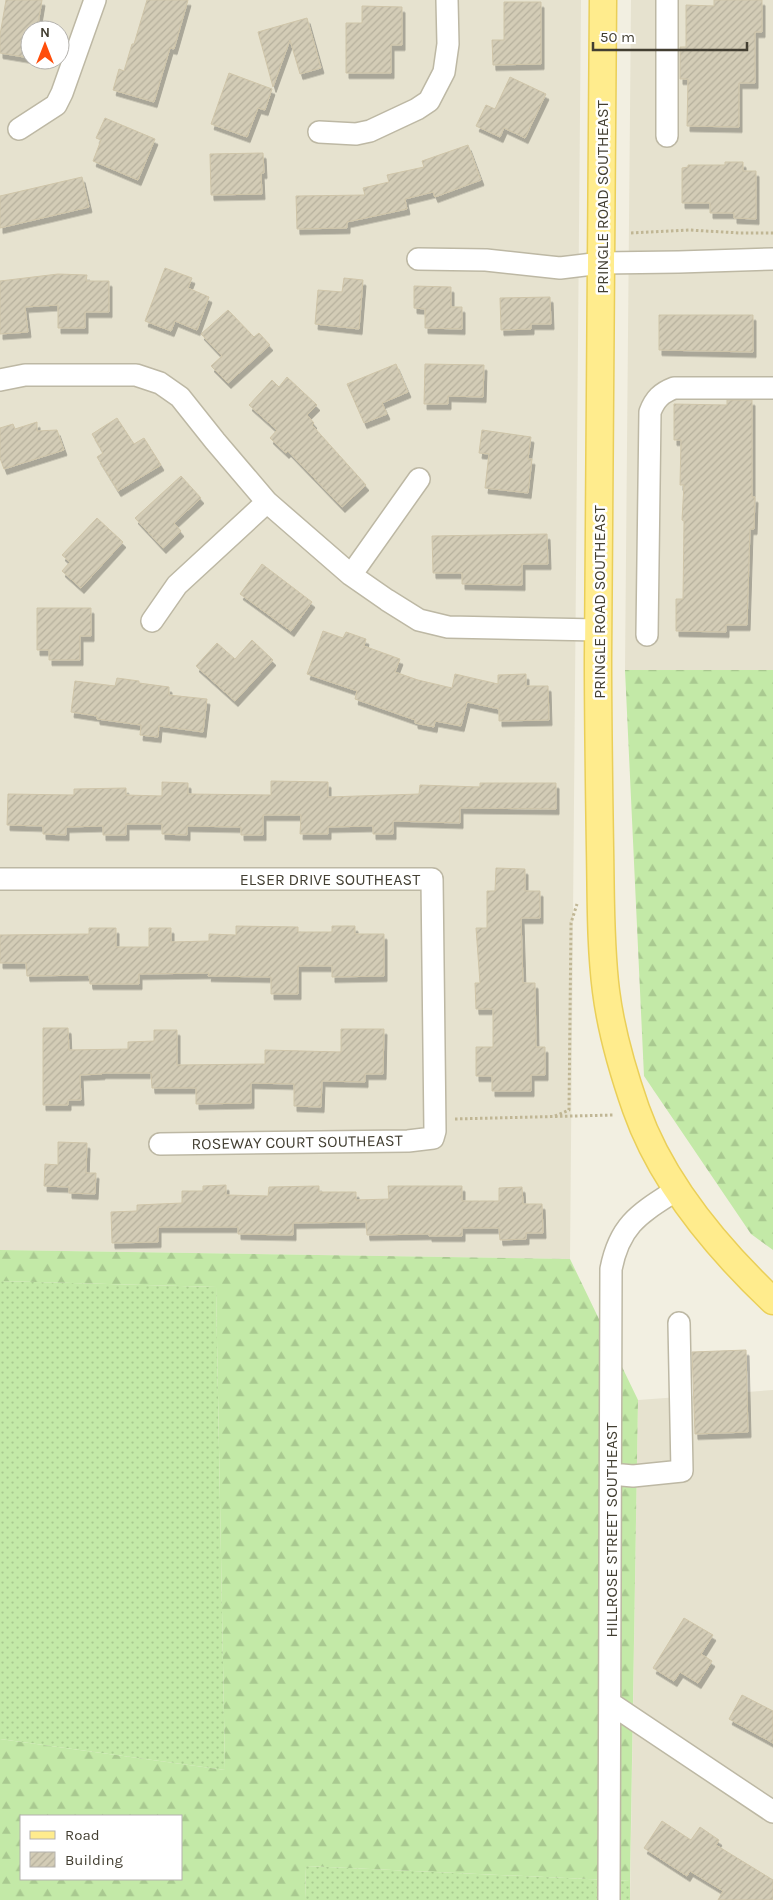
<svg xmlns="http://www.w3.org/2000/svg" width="773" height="1900" font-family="Karla,sans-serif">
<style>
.residential{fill:#e6e2cf;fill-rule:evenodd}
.grass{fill:url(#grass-dots)}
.forest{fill:url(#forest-firs);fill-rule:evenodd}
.building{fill:url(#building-hatch);stroke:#cfc5a9;filter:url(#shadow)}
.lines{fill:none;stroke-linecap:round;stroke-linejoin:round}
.minor-casing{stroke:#bdb8a4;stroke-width:24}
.major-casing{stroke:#eacf58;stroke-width:29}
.path{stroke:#c0b694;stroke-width:3;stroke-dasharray:2.5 2.5;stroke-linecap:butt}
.minor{stroke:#fff;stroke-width:21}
.major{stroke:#ffec8d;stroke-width:26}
.labels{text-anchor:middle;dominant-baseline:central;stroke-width:5;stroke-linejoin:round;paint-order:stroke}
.street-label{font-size:16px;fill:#433f32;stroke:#fff}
</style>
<defs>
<pattern id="grass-dots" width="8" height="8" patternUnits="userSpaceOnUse" patternTransform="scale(1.25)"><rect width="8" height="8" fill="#c3e9a7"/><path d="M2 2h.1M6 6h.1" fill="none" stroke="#a9c990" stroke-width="1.8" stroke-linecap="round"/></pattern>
<pattern id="forest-firs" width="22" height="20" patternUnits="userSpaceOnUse" patternTransform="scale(1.25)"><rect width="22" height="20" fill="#c3e9a7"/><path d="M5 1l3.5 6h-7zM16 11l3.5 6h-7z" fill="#a9c990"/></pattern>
<pattern id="building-hatch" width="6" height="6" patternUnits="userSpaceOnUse" patternTransform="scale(1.25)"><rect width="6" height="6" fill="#d3ccb6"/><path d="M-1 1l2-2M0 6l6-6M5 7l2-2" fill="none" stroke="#b6b09d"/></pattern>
<filter id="shadow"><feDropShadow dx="3" dy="5.5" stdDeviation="0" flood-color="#0004"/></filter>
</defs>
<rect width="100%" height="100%" fill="#f2efe1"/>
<!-- residential -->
<path class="residential" d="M0,0H581L570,1259L0,1250ZM30,30H60V60H30Z
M631,0H773V670H625Z
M773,1390V1900H630L638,1400Z"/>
<!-- grass -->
<path class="grass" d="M0,1281L216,1287L225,1770L0,1739Z
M306,1866L630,1881V1900H305Z"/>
<!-- forest -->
<path class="forest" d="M625,670H773V1250L751,1234L644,1076Z
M0,1250L570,1259L638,1400L630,1881L306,1866L305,1900H0V1739L225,1770L216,1287L0,1281ZM21,1816H181V1879H21Z"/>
<!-- building -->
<path class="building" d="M6,0H42L37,30H30V58L0,53V35Z
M147,0H188L174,49L170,48L154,102L113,90L119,69L124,71L132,44H134Z
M714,0H762V32H755V83H739V127L687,126L688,79H680V47H686V5L714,6Z
M504,2H541V64L493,65L492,40H504Z
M362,6L402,7V45H391V73H346V23H362Z
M307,18L321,68L300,74L290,40L273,87L258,32Z
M229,73L272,89L265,110L258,108L247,137L211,124Z
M510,77L546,94L525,138L504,128L500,137L476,126L486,105L495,109Z
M105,118L155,139L138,180L93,161L101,140L96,138Z
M468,145L481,180L435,197L433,192L405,199L407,209L347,222V228L297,229L296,196L365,195L363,188L389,182L387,175L424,167L422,161Z
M263,153L264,173H261L262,194L211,195L210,154Z
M725,162H743V171H756V219L734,218V213H710V203H682V168L688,167V165H725Z
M82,177L89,207L0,228V196Z
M165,268L192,278L188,288L209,297L197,330L175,321L171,331L145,321Z
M58,274L87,275L86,281H109V312H85V328H58V305L25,307L28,332L0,334V281Z
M344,278L363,280L359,329L315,324L318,290L342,292Z
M414,286L451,287V307H462V329L425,328V309L414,308Z
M550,297L551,324H531V329L501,330L500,298Z
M228,310L254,337L259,333L270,345L228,383L211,366L222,356L201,334Z
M659,315H753V352L659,350Z
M396,364L408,392L382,403L387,414L364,423L347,384Z
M425,364L484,365L483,397L448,396V404H424Z
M287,377L317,405L307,415L314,423L312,425L366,485L342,507L288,451L286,453L270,438L277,430L249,405L272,380L279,387Z
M727,400H752V497H755L754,529H750L747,625H726V632L676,631V599H683L684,521L682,520L684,485H680L681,440H674V404L727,405Z
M117,418L134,444L144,438L161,465L118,491L97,457L103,453L92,434Z
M37,422V431L57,430L64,450L4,469L0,458V428L13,424L15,429Z
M482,430L531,437L528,459H532L528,493L485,488L489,454L479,453Z
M181,476L201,498L174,523L181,531L163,548L135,518Z
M97,518L123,542L81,588L62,571L70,562L62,555Z
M547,534L548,564H522V585L462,584V573H433L432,536Z
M262,564L312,602L291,631L240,594Z
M37,608H91V636H80V660H49V650H37Z
M323,631L343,638L346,632L366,639L364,646L400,659L395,672L418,680L452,688L455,674L498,684V675L526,674V686H548L549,720L499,721V709L467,702L461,726L435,721L434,727L415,723V720L355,699L357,691L307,674Z
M252,640L273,660L235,701L196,666L217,643L235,659Z
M117,678L139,681V683L169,687V695L207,699L203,732L159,726L158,737L140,735L141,725L97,719V716L71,712L75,681L115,686Z
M271,781L328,782V797L419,794L420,785L480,787V783H556V809L460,808V823L393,821V834H373V826L328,827V834H300L301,815H263V835H241V827L187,826V835L162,834V824H126V835H103V826L66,827V835L43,834V826L7,825L8,794L74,795V789L126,788V795L162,796V782L188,783V794L271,795Z
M496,868L525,869V891H540V918H521L523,983H535L536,1047H545V1075H531V1091H492V1076H476V1047H493V1009H476L475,983H480L476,928H487V891H495Z
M236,926L298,927V932H332V926H355V934H384V976L332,977V966H298V994H271V977L208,976L209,973L139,974V984H90L89,975L27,976L26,963H0V935L89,934V928H116V947H149V928H171V942L209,941V934L236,935Z
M43,1028H68L69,1050L128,1049V1042L154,1041V1030H177V1065L265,1064V1050L341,1052V1029H384L383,1074H365V1082L322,1081L321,1107L294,1106V1084L251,1083V1103L196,1104V1088H152L151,1073H102V1074L80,1075L81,1100H68V1105H43Z
M58,1142L87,1143L86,1173H96L95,1194L69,1193V1187L44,1186L45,1164L58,1165Z
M226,1185V1195L268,1196L269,1187L319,1186V1192H356V1200L389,1199L388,1186H462V1201H499V1188L522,1187L523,1204H542L543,1233H526V1239L500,1240L499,1228H462V1236H429V1234L367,1235L366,1222L293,1223V1235L238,1234V1227H158V1242L112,1243L111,1212L137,1211V1205L182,1203V1191H203V1186Z
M746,1350L748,1432L695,1434L692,1352Z
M684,1618L713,1635L701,1654L712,1661L698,1683L680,1672L674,1681L653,1668Z
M742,1695L773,1711V1743L729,1719Z
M662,1821L691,1840L700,1827L719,1840L716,1845L773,1880V1900H718L723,1891L690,1871L687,1876L644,1848Z"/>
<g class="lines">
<defs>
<path id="minor" d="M667,0V136
M19,129L56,105L62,93L95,0
M319,132L356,134L370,131L417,109L429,101L444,72L448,44L447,0
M418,259L486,260L560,268L601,263L679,262L773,259
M0,380L25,375H136L160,383L180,397L215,441L267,502L351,575L387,600L419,620L448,627L598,630
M351,575L419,479
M152,621L177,585L267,502
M647,635L650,412C655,399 661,393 674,388H773
M0,879H432L435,1131L433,1138L408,1141L160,1144
M611,1474L633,1476L682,1471L679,1323
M610,1703L773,1812
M609,1900L611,1269C620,1223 641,1213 678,1189"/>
<path id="major" d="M603,0C601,219 598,439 598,659C598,722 599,785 600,849C601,896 600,944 606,991C611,1031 623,1072 636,1109C662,1183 717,1248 773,1301"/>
</defs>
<!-- minor casing -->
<use href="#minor" class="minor-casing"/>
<!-- major casing -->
<use href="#major" class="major-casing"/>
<!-- path -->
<path class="path" d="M631,233L689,230L740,233H773
M555,1116L569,1110L571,923L577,904
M455,1119L614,1115"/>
<!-- minor -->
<use href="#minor" class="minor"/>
<!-- major -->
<use href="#major" class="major"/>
</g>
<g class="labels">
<!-- street labels -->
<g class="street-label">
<text transform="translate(602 197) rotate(-90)">PRINGLE ROAD SOUTHEAST</text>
<text transform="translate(599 602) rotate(-90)">PRINGLE ROAD SOUTHEAST</text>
<text x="330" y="879">ELSER DRIVE SOUTHEAST</text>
<text transform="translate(297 1142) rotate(-1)">ROSEWAY COURT SOUTHEAST</text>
<text transform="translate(611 1530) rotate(-90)">HILLROSE STREET SOUTHEAST</text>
</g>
</g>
<!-- legend -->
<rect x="20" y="1815" width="162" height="65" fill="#ffffff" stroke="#b4b2ad"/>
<rect x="30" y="1831" width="25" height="8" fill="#ffec8d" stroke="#b4b2ad"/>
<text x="65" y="1840" font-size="15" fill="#433f32">Road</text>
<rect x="30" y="1852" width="25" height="15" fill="url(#building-hatch)" stroke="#b4b2ad"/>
<text x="65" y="1865" font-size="15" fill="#433f32">Building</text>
<!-- north arrow -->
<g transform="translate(45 45)"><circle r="24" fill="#ffffff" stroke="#b4b2ad"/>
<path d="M0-4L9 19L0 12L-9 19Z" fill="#ff4e0b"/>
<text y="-8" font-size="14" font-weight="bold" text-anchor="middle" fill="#433f32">N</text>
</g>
<!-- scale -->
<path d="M593 42v8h154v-8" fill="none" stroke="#433f32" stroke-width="2.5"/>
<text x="600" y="42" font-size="15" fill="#433f32" stroke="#ffffff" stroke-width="4" paint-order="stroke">50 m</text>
</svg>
